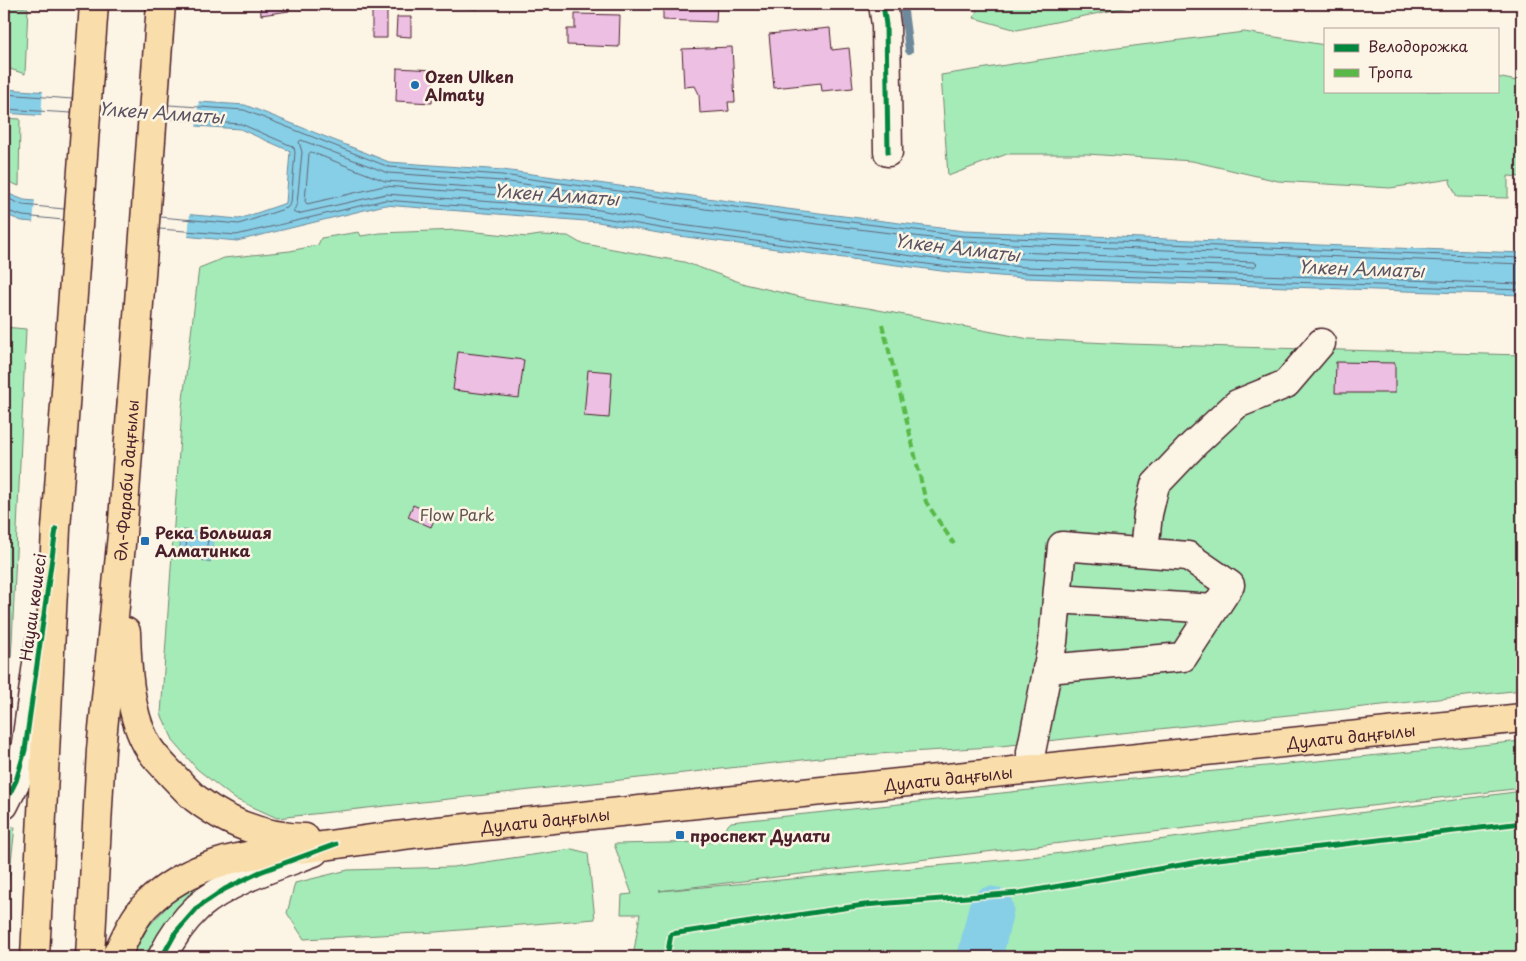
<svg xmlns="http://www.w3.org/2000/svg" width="1526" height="961" font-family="'Playpen Sans',sans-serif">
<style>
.green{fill:#a4ebb7;stroke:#778571}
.water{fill:#86cfe6;stroke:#6e899b}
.pier{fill:#fcf5e5}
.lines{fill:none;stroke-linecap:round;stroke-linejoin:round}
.shore{stroke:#626576;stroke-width:1}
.stream{stroke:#6e899b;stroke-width:8}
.river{stroke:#86cfe6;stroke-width:45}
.building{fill:#ecbfe3;stroke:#4a1f2b}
.minor-casing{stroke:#4a1f2b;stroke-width:31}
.major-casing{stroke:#4a1f2b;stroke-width:31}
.minor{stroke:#fcf5e5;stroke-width:28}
.major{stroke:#f9deab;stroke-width:28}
.quiet{stroke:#58b947;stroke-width:4;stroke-dasharray:8 4;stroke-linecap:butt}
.cycleway-casing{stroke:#fcf5e5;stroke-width:8}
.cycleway{stroke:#00873e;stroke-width:5}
.poi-dot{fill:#1f6fb2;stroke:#fcf5e5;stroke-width:2}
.labels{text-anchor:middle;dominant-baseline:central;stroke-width:5;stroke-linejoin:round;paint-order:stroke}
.poi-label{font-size:16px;font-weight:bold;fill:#4a1f2b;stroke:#fcf5e5;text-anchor:start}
.street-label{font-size:16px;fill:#4a1f2b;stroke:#fcf5e5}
.park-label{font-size:16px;fill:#60524e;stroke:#fcf5e5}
.water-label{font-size:18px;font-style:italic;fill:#5c5463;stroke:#fcf5e5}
</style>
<rect width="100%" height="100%" fill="#fcf5e5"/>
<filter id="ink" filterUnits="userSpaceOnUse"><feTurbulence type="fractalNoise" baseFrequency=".02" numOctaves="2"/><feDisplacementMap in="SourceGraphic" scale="10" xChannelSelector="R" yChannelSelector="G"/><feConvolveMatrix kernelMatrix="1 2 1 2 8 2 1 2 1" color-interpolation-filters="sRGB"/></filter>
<g filter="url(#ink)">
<!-- green -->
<path class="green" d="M979,4H1143L1017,30L974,18Z
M4,6L28,8L25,74L4,67Z
M1244,32L1325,45V91H1497V77L1522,82V177L1508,176V198L1457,197L1450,182L1451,179L1390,188L1278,181L1192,161L1087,154H1007L948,176L941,75L1110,49Z
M4,118L20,119L19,186L4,180Z
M457,230L527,237L540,235L568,236L580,243L684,262L745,284L809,299L868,308L1029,339L1128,344L1522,355V690L991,747L829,757L277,818L235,799L197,769L174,742L161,714L182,408L199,268L224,258L290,251L318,245L321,238L359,232L361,236L380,233Z
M4,327L26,329L12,642L7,719V756L4,765V460L5,438L4,409Z
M1522,741V788L659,891L1024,858L1522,791V957H633L640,914H621L622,895L632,894L614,844L712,842L731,822L1123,780Z
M11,827H15L4,923V835Z
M572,849L588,853L595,919L436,932L304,939L287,913L295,883L348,870L453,867Z
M242,868L150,957H129L141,934L187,886Z"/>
<!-- water -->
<path class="water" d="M4,89L245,105L389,162L503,170L787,209L964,231L1522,253V295L1025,278L949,272L664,234L598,222L385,205L237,241L22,221L4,214V192L24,200L239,219L286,203L290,151L240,129L4,113Z
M183,530L215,535L210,563L179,551Z"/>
<!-- pier -->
<path class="pier" d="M43,89L199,99L196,129L41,118Z
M35,198L190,212L188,239L33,225Z"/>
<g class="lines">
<!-- shore -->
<path class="shore" d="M4,94L72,99
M169,105L244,110L389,167L502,175L786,214L963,236L1522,258
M4,109L71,113
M311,152L385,181L501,189L525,192L527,195L525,197L384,186L307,204L305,201L309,154Z
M4,197L23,205L64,209
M4,210L23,216L63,220
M160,217L239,224L287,208L291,203L295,152L294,148L292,146L241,124L168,119
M160,229L236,235L385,200L599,217L665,229L949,267L1025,273L1522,290
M970,250L1254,262L1257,264L1254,267L1026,259L969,255L967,252Z
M1522,264L963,242L785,220L502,181L388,173L301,140L299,142L302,152L297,204L293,212L297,214L386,194L600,210L666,223L950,261L1025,267L1522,284
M189,536L208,540L205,555H203L186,548L187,538Z"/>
<!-- stream -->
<path class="stream" d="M903,4L909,50"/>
<!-- river -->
<path class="river" d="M980,957L991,909"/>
</g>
<!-- building -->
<path class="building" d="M260,4H288L289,11L261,15Z
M458,4H478L477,9L458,7Z
M663,4H717L716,22L663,20Z
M372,6H387V38H372Z
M575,14L620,15L619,47L567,45V29H575Z
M397,17H411V37L396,36Z
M830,28L832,50L849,48L853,88L822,91L821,83L774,88L769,34Z
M732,47L735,102H728L729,111L700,113L699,94L695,86L684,87L682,49Z
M397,68L434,70L432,103L396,101Z
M458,352L524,360L519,398L453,390Z
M1336,362L1395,363V393H1335Z
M588,370L612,372L609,418L584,416Z
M413,505L436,515L431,527L408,517Z"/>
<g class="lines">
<defs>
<path id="minor" d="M883,4L886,25L888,152
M1144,551L1148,514L1155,485L1194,444L1237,404L1286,384L1321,343
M1057,599L1214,609
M1031,769V752L1053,642L1062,546L1188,556L1230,585L1183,657L1047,669
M4,805L16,781L25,750L40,642
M162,957C171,939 183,921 198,907C228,881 277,866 314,852"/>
<g id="major">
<path d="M126,632C127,666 129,710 145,741C151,754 164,766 174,777C181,784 188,792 195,798C227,823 265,837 305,838"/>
<path d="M35,957L56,529L94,4"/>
<path id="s1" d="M90,957L101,750L122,534L161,4"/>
<path id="s2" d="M116,957C124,940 133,918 146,905C195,856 259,854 323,846C358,841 393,836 429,832L1522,718"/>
</g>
</defs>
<!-- minor casing -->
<use href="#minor" class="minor-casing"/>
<!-- major casing -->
<use href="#major" class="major-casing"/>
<!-- minor -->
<use href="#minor" class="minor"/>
<!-- major -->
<use href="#major" class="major"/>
<!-- quiet -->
<path class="quiet" d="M882,324L904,409L926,502L954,544"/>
<defs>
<path id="cycleway" d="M883,4L886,25L888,152
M4,805L16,781L25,750L56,529
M162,957L176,932L198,907L225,889L260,872L336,844
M667,957L671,934L864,905L1019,893L1210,860L1522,823"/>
</defs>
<!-- cycleway casing -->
<use href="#cycleway" class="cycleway-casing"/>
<!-- cycleway -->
<use href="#cycleway" class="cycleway"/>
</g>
</g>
<!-- markers -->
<g class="poi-dot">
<circle cx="415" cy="85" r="5"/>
<rect x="140" y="536" width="10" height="10" rx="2.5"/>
<rect x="675" y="830" width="10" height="10" rx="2.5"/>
</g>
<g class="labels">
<!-- poi labels -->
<g class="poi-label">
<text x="425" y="76">Ozen Ulken<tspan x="425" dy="18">Almaty</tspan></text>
<text x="155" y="532">Река Большая<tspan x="155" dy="18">Алматинка</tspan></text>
<text x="690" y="835">проспект Дулати</text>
</g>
<!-- street labels -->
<g class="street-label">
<text stroke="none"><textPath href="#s1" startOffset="478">Әл-Фараби даңғылы</textPath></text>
<text transform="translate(32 607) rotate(-82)">Науаи көшесі</text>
<text stroke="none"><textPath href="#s2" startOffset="1285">Дулати даңғылы</textPath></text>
<text stroke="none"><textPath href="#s2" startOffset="880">Дулати даңғылы</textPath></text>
<text stroke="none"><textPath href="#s2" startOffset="475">Дулати даңғылы</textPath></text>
</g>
<!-- park labels -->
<g class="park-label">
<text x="457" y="514">Flow Park</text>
</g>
<!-- water labels -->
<g class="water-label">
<text transform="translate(161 112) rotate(4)">Үлкен Алматы</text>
<text transform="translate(556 194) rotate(4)">Үлкен Алматы</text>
<text transform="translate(957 247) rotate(7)">Үлкен Алматы</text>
<text transform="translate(1361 268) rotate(2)">Үлкен Алматы</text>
</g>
</g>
<!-- margin -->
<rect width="1526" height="961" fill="none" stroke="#fcf5e5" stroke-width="20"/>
<rect x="10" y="10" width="1506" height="941" fill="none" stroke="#4a1f2b" stroke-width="2" filter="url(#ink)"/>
<!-- legend -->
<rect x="1324" y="28" width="175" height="65" fill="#fcf5e5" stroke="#b59f9b"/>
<rect x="1334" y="44" width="25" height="8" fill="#00873e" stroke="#b59f9b"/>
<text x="1368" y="52" font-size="15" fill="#4a1f2b">Велодорожка</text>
<rect x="1334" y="69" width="25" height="8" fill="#58b947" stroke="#b59f9b"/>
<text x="1368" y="78" font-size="15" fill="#4a1f2b">Тропа</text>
</svg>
